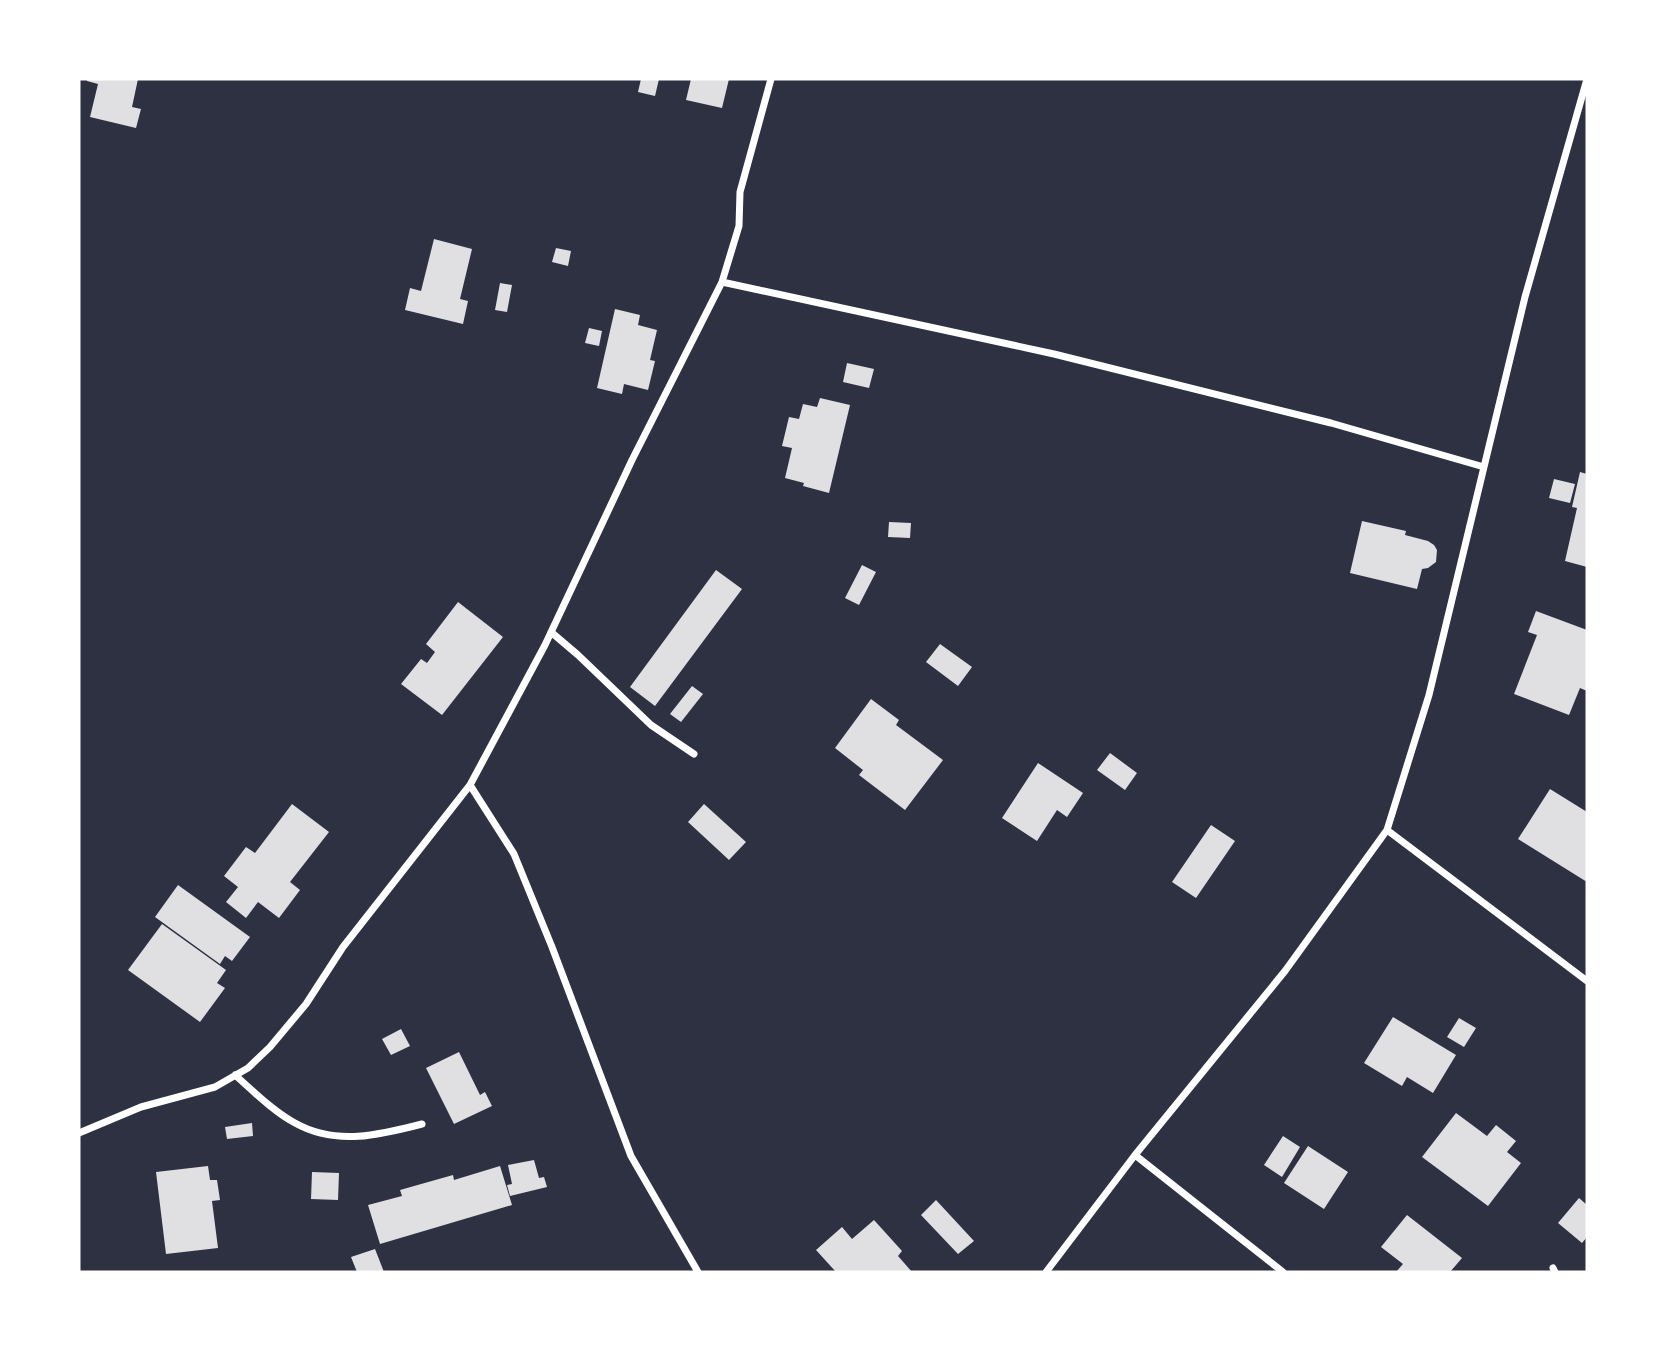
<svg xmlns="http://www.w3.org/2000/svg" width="1666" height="1351" font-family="Overpass,sans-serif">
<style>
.building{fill:#e0e0e3}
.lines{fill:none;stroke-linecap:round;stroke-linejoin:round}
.minor{stroke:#fff;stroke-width:7}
</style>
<rect width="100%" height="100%" fill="#2d3142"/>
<!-- building -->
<path class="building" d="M87,79H138L132,107L141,109L136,128L90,117L98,84L87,81Z
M641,79H659L655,96L638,92Z
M691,79H729L722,108L686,100Z
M434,239L472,249L460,299L468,301L463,324L405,310L410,288L421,291Z
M556,248L571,251L568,266L552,262Z
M500,283L512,285L507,312L495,310Z
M615,309L640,315L638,325L657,330L650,360L655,361L648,390L624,384L622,394L597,388Z
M589,328L602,331L599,346L585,343Z
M847,363L874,369L869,388L843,382Z
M820,398L850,405L829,493L803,486L804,483L785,478L792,448L782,446L789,417L799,419L803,404L817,407Z
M1580,472L1587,474V567L1565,561L1577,508L1572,507Z
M1554,479L1575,484L1570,503L1549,498Z
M1362,521L1406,531L1405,535L1428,541L1434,545L1437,550L1436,562L1428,568L1422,569L1417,589L1350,573Z
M889,522L911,523L910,538L888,537Z
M862,565L876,572L859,605L845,598Z
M716,570L742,589L655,706L630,687Z
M458,602L503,637L442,715L401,684L421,659L427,663L435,652L426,644Z
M1536,611L1587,630V691L1580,688L1569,715L1514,694L1537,635L1528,632Z
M940,644L972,667L958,686L926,662Z
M692,686L703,694L681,722L670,714Z
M871,699L899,720L896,725L943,760L905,810L859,775L863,770L835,748Z
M1110,753L1137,773L1125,790L1097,770Z
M1038,763L1083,793L1067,817L1057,810L1037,841L1002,818Z
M1550,789L1587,812V882L1518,839Z
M292,804L329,832L290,882L300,890L279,918L258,902L246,918L226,902L238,887L224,876L246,847L255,853Z
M704,804L746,842L729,860L688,822Z
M1211,825L1235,841L1196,898L1172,882Z
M178,885L250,937L232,961L225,956L220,964L155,917Z
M162,924L226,970L217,983L225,988L200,1022L128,970Z
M1393,1017L1456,1055L1433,1093L1407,1077L1402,1086L1364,1063Z
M1459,1018L1476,1028L1464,1047L1447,1037Z
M401,1029L410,1046L391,1055L382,1039Z
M459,1052L480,1095L485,1092L492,1106L454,1124L426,1068Z
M1456,1113L1487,1136L1496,1125L1516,1141L1507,1152L1521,1163L1488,1206L1422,1157Z
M252,1123L253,1136L227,1139L225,1127Z
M1283,1136L1300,1147L1282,1177L1264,1165Z
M1308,1146L1348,1172L1324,1209L1284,1183Z
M534,1160L539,1178L544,1177L547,1187L510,1196L507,1185L512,1184L508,1165Z
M208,1166L210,1180H217L220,1200L212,1201L218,1248L166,1254L156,1172Z
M500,1166L512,1205L380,1244L368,1205L402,1196L400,1190L453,1175L454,1180Z
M312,1172L339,1173L338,1200L311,1199Z
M1579,1198L1587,1205V1237L1582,1243L1558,1223Z
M936,1200L974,1241L958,1254L921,1215Z
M1407,1215L1462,1258L1450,1272H1396L1403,1264L1381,1247Z
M874,1220L902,1251L898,1256L912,1272H836L816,1250L842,1227L852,1239Z
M375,1249L384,1272H357L351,1257Z"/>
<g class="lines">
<!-- minor -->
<path class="minor" d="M722,282L1054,354L1331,423L1484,467
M551,632L578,655L651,725L694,754
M470,785L514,854L552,947L631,1156L698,1272
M1387,830L1587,981
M235,1075C253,1091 274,1112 295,1123C336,1146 380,1135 422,1124
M79,1133L141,1107L215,1087L248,1068L270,1047L306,1004L343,947L470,785L545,645L632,460L722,282L739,226L740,192L771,79
M1135,1155L1283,1272
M1553,1268L1555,1272
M1046,1272L1135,1155L1285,971L1387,830L1429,695L1525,297L1587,79"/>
</g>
<!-- border -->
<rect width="1666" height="1351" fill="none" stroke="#ffffff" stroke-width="161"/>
</svg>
